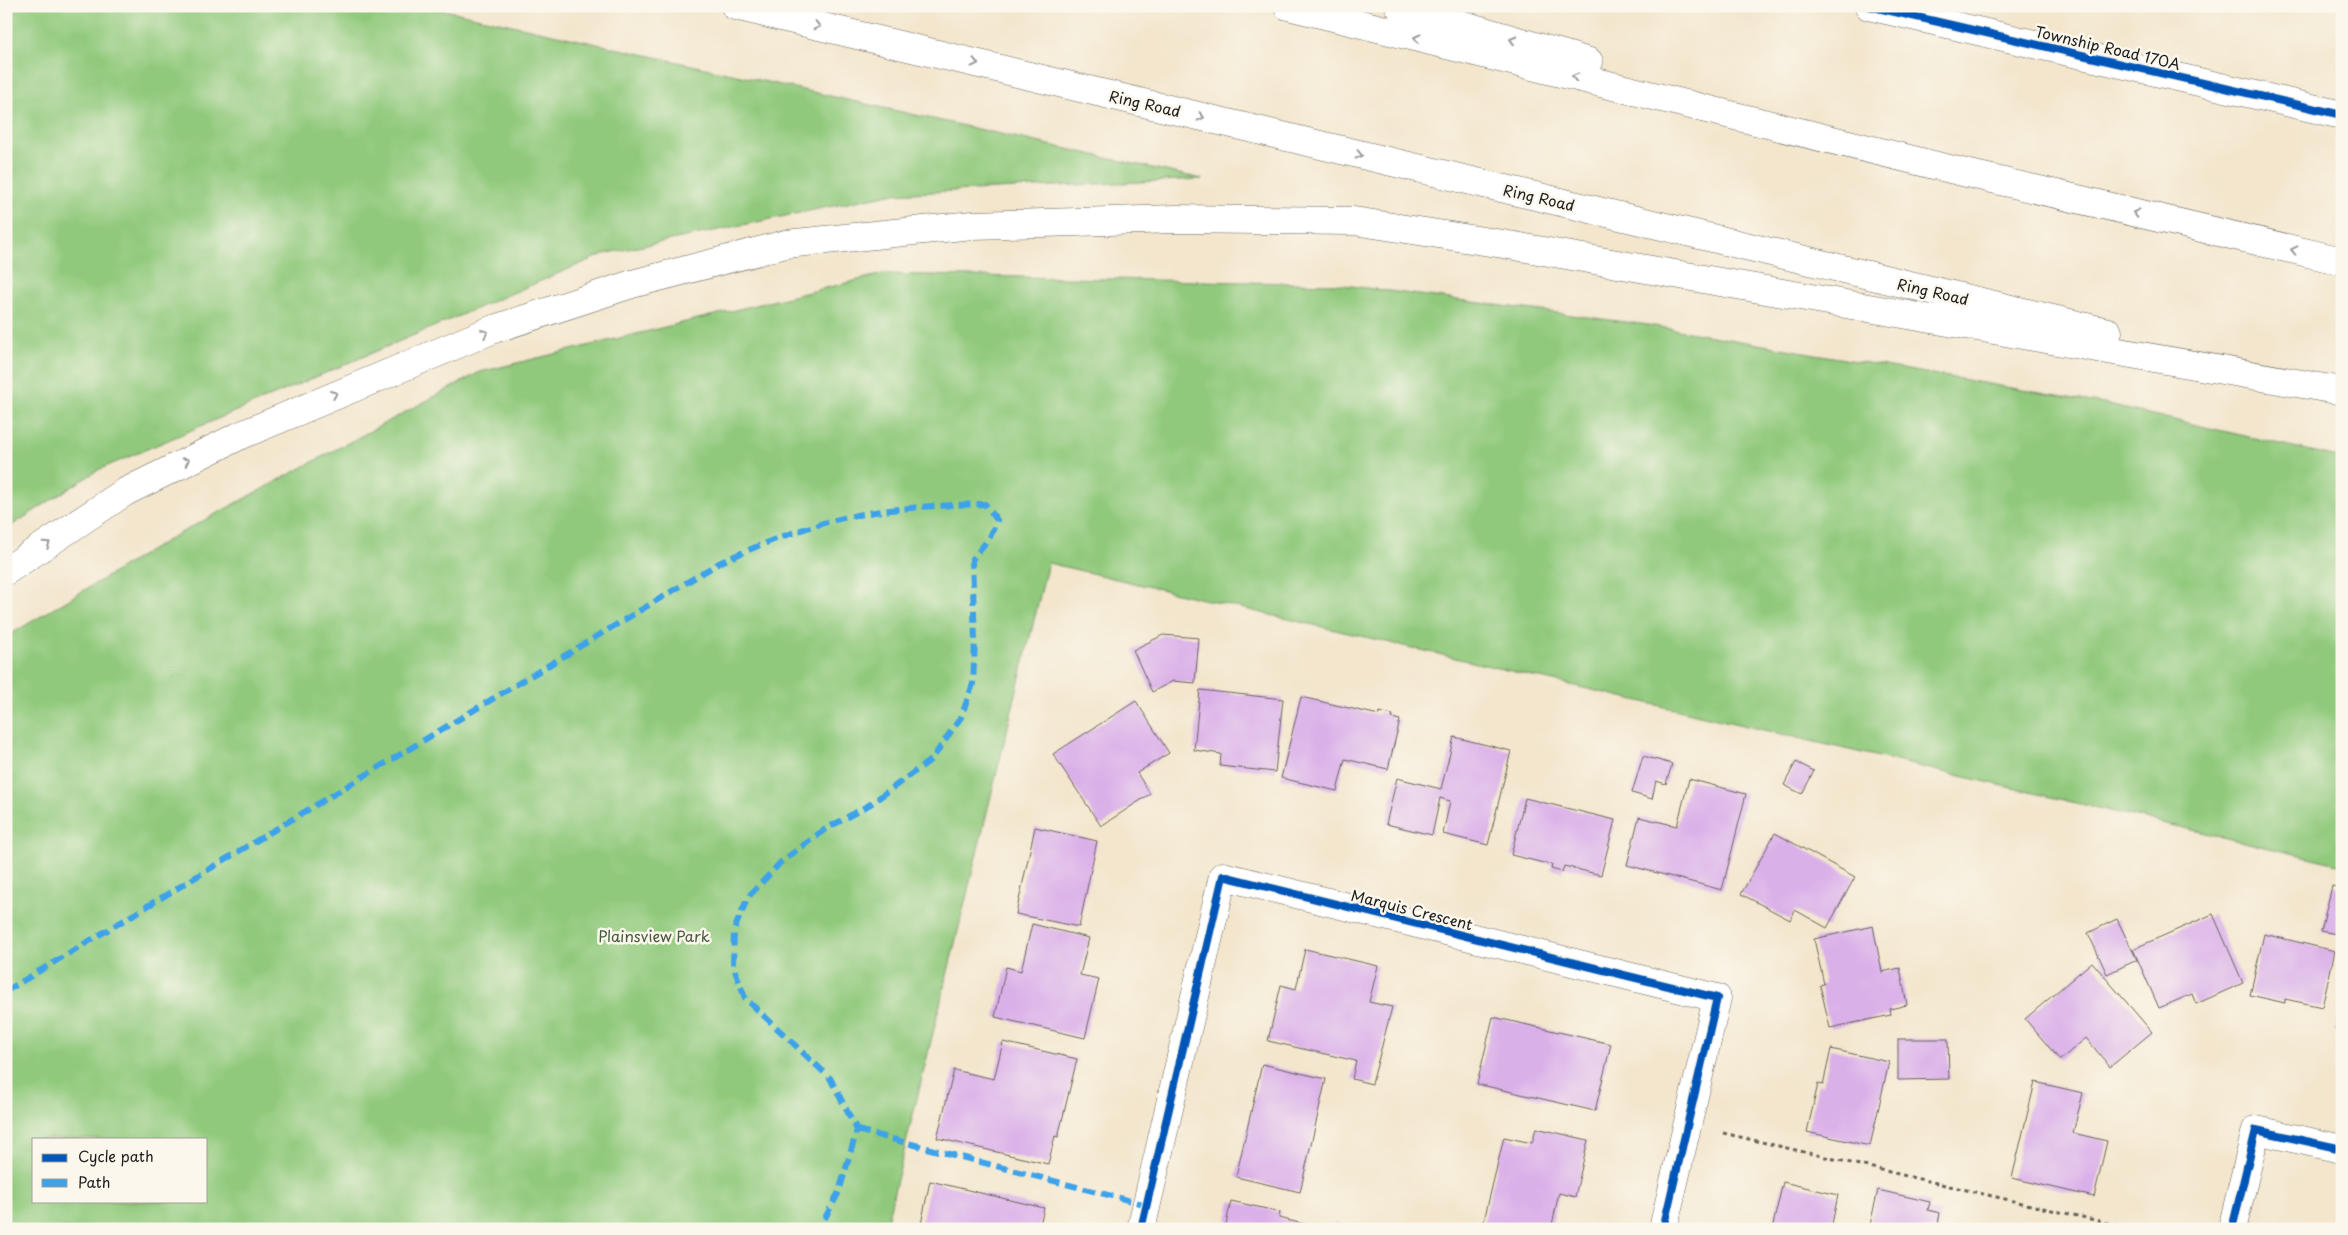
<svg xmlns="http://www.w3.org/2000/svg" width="2348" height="1235" font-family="'Playpen Sans',sans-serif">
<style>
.green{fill:#90c97c;stroke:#56724c;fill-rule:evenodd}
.building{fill:#dab0e9}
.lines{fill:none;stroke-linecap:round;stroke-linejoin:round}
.minor-casing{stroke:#67635a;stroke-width:29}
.tertiary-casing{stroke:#67635a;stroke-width:29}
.motorway-casing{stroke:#67635a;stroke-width:29}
.path{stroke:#67635a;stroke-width:3;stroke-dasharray:4 4;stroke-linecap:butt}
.minor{stroke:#fff;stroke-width:28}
.tertiary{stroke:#fff;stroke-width:28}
.motorway{stroke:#fff;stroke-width:28}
.quiet{stroke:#3da2ea;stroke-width:6;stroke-dasharray:12 6;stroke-linecap:butt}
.cycleway-casing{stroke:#fbf7ec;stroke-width:11}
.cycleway{stroke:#0057b8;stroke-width:8}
.oneway{stroke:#999}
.labels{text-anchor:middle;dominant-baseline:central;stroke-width:5;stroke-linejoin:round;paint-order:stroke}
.street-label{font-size:15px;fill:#1c1c1c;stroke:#fbf7ec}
.park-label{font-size:15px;fill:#45593e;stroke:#fbf7ec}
</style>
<rect width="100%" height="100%" fill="#fbf7ec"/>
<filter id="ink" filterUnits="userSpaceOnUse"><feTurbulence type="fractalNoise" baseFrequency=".02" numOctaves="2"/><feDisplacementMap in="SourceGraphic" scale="10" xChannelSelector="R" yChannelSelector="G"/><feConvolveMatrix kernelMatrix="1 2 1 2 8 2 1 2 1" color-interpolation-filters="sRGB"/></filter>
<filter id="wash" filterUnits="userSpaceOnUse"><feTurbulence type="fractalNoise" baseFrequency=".0096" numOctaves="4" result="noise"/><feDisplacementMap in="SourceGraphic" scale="20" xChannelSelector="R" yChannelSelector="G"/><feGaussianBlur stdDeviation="1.12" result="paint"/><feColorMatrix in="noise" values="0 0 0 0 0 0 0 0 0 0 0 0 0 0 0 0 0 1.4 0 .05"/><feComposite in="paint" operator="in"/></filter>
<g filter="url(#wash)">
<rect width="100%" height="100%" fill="#f3e6cd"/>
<!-- green -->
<path class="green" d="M6,6H427L1202,179L890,194L604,254L98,470L6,529Z
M883,274L1336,284L1648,325L2104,404L2342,458V865L1048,563L885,1229H6V637L173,537L480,372ZM34,1139H206V1201H34Z"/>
<g id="blocks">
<!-- building -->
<path class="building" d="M1163,635L1199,638L1195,683L1173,681L1152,692L1133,650Z
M1200,690L1283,699L1275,772L1220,766L1221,754L1194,750Z
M1301,697L1379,715V712L1393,715L1392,718L1400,720L1388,769L1345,759L1337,791L1281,778Z
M1136,701L1169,753L1137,773L1150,794L1101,826L1053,754Z
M1454,737L1511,751L1488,845L1443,834L1450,801L1440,798L1432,835L1386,824L1397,778L1441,789Z
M1643,756L1672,764L1666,784L1656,781L1652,799L1632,793Z
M1796,762L1814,771L1802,794L1784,785Z
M1689,779L1746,794L1722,890L1627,865L1639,817L1677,826Z
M1525,798L1615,820L1601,875L1564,866L1562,872L1551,869L1552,865L1511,855Z
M1035,827L1097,841L1079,927L1016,914Z
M1775,833L1855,877L1827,928L1795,910L1790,920L1741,894Z
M2332,886L2342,888V935L2321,931Z
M2213,914L2243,983L2196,1004L2192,994L2159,1008L2133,949Z
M2117,919L2137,960L2107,974L2088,933Z
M1032,924L1089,938L1080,975L1099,979L1085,1038L995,1017L1006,967L1021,971Z
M1873,926L1882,972L1900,968L1907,1005L1890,1009L1891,1015L1830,1028L1820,985L1824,984L1814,939Z
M2264,934L2335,951L2322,1007L2285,999V1003L2250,995Z
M1305,949L1378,966L1369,1002L1392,1007L1372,1084L1352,1079L1356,1061L1268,1041L1281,985L1296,989Z
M2092,962L2152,1032L2110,1067L2086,1038L2060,1060L2025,1019Z
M2342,1015V1031L2335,1030L2338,1020L2340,1021Z
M1493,1017L1611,1044L1595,1111L1477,1084Z
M1898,1039H1948L1949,1079L1898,1080Z
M1003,1042L1077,1059L1058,1137L1055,1136L1048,1164L937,1138L954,1070L994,1079Z
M1831,1049L1889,1062L1870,1146L1807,1132L1818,1084L1823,1085Z
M1262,1064L1326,1079L1300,1192L1236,1177Z
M2035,1082L2083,1093L2073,1133L2107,1141L2094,1197L2012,1178Z
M1536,1128L1588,1140L1575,1197L1559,1193L1551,1229H1482L1504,1137L1532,1143Z
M930,1181L1044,1208L1039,1229H920Z
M1783,1182L1838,1195L1831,1229H1772Z
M1878,1190L1930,1202L1928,1210L1940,1213L1937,1229H1869Z
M1231,1201L1280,1212L1279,1218L1324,1229H1225Z
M1335,1223L1353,1227V1229H1334Z"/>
</g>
</g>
<g filter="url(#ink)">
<use href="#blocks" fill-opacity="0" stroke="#67635a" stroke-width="1"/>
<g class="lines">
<defs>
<path id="minor" d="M1869,6L2342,115
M1141,1229L1223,876L1717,998L1663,1229"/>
<path id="tertiary" d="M2232,1229L2256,1130L2342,1149"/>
<path id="motorway" d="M735,6L2108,332
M1288,6L1962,172L2342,261
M1399,6L1589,62
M6,571L125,492L239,436L494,329L632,284L786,244L973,225L1176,219L1354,221L1503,244L2342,391"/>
</defs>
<!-- minor casing -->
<use href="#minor" class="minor-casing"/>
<!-- tertiary casing -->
<use href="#tertiary" class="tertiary-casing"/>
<!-- motorway casing -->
<use href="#motorway" class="motorway-casing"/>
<!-- path -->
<path class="path" d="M1723,1133L2133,1229"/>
<!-- minor -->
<use href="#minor" class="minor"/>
<!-- tertiary -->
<use href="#tertiary" class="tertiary"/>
<!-- motorway -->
<use href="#motorway" class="motorway"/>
<!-- quiet -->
<path class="quiet" d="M6,991L719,563C765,542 813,523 863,514C903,507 945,505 985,504L997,520L990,537L972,560L975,640L973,684L961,717L932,759L869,805L824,830L781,862L748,897L734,930L733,965L745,998L830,1078L857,1130L839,1192L819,1229
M857,1130L1147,1205"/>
<defs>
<path id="cycleway" d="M1869,6L2342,115
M1141,1229L1223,876L1717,998L1663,1229
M2232,1229L2256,1130L2342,1149"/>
</defs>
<!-- cycleway casing -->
<use href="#cycleway" class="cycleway-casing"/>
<!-- cycleway -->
<use href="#cycleway" class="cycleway"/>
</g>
<!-- one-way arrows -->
<defs><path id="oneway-chevron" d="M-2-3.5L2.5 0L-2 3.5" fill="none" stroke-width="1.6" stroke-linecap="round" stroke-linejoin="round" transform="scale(1.25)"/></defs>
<g class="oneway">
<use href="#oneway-chevron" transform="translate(817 26) rotate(13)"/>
<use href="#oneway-chevron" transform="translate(1417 38) rotate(-166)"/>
<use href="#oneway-chevron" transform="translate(1513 40) rotate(-164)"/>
<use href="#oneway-chevron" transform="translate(975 63) rotate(13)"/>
<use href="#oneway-chevron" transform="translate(1575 77) rotate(-166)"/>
<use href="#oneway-chevron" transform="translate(1201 117) rotate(13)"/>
<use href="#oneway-chevron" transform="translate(1359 155) rotate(13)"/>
<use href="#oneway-chevron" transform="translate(2136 213) rotate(-167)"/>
<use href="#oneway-chevron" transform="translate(2294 250) rotate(-167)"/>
<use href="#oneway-chevron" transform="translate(485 333) rotate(-22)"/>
<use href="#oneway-chevron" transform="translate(334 394) rotate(-23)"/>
<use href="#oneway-chevron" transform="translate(186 461) rotate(-26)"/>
<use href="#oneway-chevron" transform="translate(47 544) rotate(-34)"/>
</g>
</g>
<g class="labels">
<!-- street labels -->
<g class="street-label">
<text transform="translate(2108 47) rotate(13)">Township Road 170A</text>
<text transform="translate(1145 103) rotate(13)">Ring Road</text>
<text transform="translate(1539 197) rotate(13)">Ring Road</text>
<text transform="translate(1933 291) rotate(13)">Ring Road</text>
<text transform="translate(1412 909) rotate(14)">Marquis Crescent</text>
</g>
<!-- park labels -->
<g class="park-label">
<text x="654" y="935">Plainsview Park</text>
</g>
</g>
<!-- margin -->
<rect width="2348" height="1235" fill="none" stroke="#fbf7ec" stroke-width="25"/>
<!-- legend -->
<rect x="32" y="1138" width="175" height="65" fill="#fbf7ec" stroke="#a29f99"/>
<rect x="42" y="1154" width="25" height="8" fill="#0057b8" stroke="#a29f99"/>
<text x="78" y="1162" font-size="15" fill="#1c1c1c">Cycle path</text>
<rect x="42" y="1179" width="25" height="8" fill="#3da2ea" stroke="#a29f99"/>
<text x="78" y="1188" font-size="15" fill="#1c1c1c">Path</text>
</svg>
